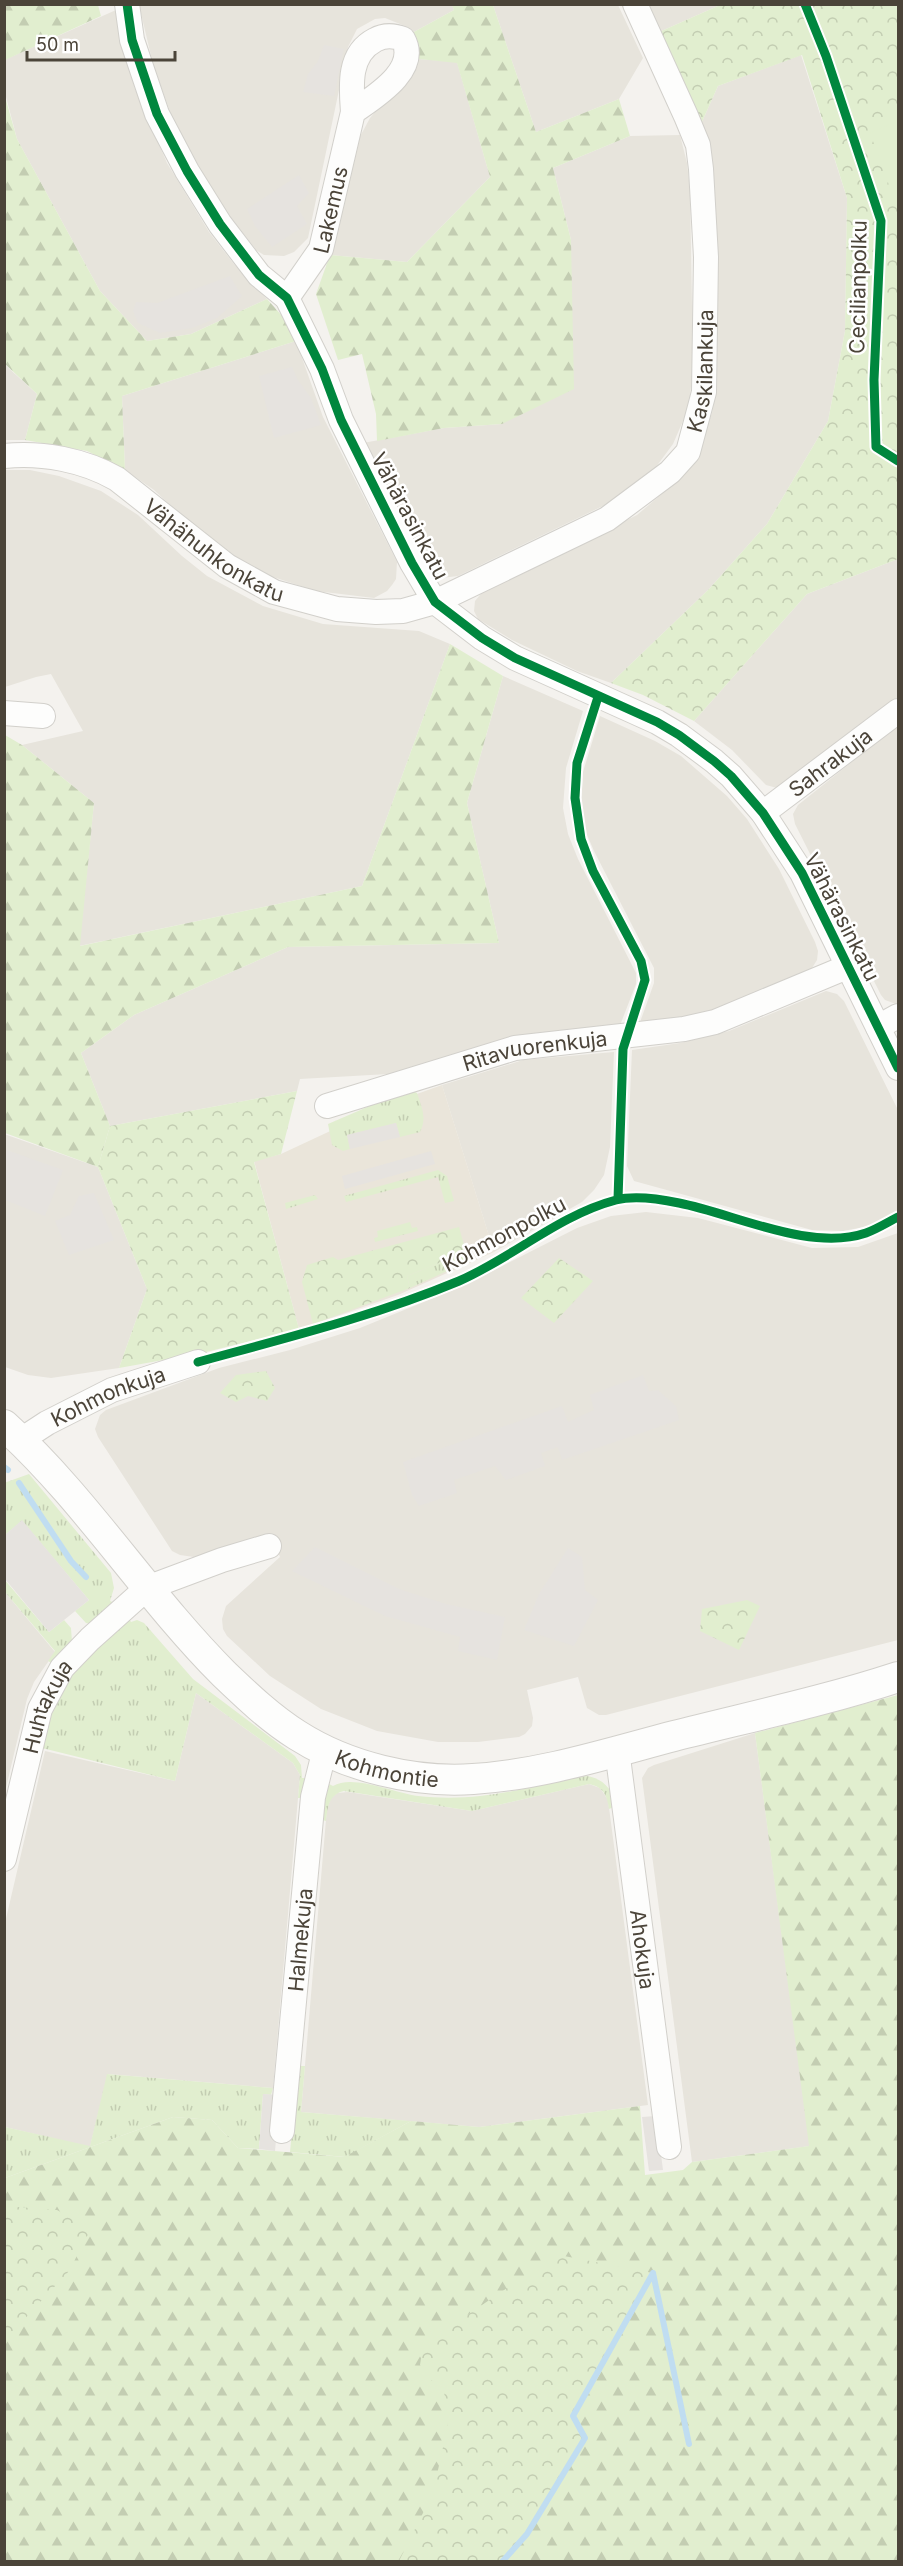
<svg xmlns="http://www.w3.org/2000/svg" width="903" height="2566" font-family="Inter,sans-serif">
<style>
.residential{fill:#e7e4dc}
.education{fill:#eae5da}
.grass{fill:url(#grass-tufts)}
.forest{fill:url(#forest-firs)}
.park{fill:url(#park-crowns)}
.garden{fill:#e1eecf}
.parking{fill:#e6e3df}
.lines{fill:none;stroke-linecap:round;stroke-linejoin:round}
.stream{stroke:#c0ddf1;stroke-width:6}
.minor-casing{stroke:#d2d0cb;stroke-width:26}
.tertiary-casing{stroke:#d2d0cb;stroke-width:32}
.minor{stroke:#fdfdfc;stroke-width:24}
.tertiary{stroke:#fdfdfc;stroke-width:30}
.cycleway-casing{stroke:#fff;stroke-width:13}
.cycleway{stroke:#00873e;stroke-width:9}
.labels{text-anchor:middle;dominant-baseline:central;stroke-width:5;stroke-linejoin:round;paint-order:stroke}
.street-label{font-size:21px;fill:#4b4439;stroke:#fff}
</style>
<defs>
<pattern id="grass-tufts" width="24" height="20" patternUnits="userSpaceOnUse" patternTransform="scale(1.5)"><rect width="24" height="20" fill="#e1eecf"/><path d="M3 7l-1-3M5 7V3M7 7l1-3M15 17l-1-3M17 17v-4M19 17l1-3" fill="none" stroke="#c3cdb2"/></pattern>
<pattern id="forest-firs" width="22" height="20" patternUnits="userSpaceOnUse" patternTransform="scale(1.5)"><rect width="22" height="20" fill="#e1eecf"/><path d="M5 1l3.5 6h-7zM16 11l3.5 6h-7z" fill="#c3cdb2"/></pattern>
<pattern id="park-crowns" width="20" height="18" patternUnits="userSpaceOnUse" patternTransform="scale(1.5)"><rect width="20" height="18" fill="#e1eecf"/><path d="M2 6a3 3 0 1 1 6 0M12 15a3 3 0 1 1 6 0" fill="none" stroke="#c3cdb2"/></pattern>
</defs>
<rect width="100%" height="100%" fill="#f4f2ee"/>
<!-- residential -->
<path class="residential" d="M452,4L454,10L412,33L405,26L385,18L375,19L357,29L348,47L308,238L294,252L284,256L264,255L256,250L208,188L176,128L153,64L139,5Z
M493,5H618L643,58L619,99L536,132Z
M645,5H720L657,33Z
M116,10L135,89L167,163L209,232L234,264L267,299L191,334L147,341L100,291L17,139L5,93L4,60Z
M801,55L847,198L845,331L828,421L767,524L709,589L611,683L577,671L512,640L478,619L474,611L475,601L484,590L637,515L670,487L684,471L701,443L712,413L717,377L713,190L701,124L718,86Z
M419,59L457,62L490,177L407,262L330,255L356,144L370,118L386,99L409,78Z
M680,135L687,163L690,190L693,366L689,407L673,444L653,471L609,503L458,576L441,578L427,566L363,443L444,428L502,424L571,240L553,168L630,136Z
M296,341L323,417L397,562L396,579L392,585L387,591L374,598L316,591L267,575L243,563L199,532L154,490L125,470L122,396Z
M4,364L37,394L25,440H5Z
M5,470H30L59,476L101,491L138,515L182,556L207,576L263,606L323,624L419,631L450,644L362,886L79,946L94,803L22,745L83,731L51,674L36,677L5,687Z
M898,559V697L785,785L777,788L766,785L732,750L694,721L807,594Z
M503,676L583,711L566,768L563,808L568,834L578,859L636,973V984L619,1028L406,1073L300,1079L297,1091L110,1126L81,1053L134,1015L288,947L499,943L467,803Z
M600,716L655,741L681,756L727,796L747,819L779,869L815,942L818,951L817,960L812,968L804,974L724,1007L682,1018L639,1025L654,983V968L594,851L585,830L581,807L583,772Z
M898,725V1003L896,1004L885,1000L881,995L795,824L793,814L798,805Z
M826,991L837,994L844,1001L898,1110V1212L875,1224L859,1228L843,1231L812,1230L634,1181L627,1166L632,1050L680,1043L729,1031Z
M614,1052L610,1147L604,1175L594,1190L582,1202L494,1252L442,1085L523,1060Z
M4,1134L98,1167L147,1289L119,1368L51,1378L28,1375L5,1367Z
M646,1212L698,1218L812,1248L858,1247L898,1233V1640L606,1715H599L587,1708L578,1677L527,1690L533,1718L532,1726L525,1734L519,1737L478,1742H438L377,1731L321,1709L270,1676L227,1636L223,1629L222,1619L226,1606L280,1557L271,1535L194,1557L180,1555L172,1551L98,1437L95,1429L100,1415L106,1410L219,1368L290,1350L360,1328L463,1286L577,1228L611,1216Z
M5,1592L55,1652L34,1682L27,1699L5,1792Z
M196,1693L293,1763L300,1775L273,2088L108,2074L90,2147L5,2127V1923L45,1751L175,1781Z
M755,1733L810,2146L692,2162L642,1778L648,1768L654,1765Z
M589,1784L600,1788L608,1800L648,2105L479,2127L301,2112L327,1808L331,1798L337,1793L348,1792L472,1811Z"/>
<!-- education -->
<path class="education" d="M442,1085L494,1252L398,1295L299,1329L254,1161L281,1154L386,1105Z"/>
<!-- grass -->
<path class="grass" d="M409,1089L417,1093C422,1108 427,1118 420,1132L400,1137L396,1123L347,1135L350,1149L343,1151L332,1145L328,1124Z
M438,1170L447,1176L454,1201L445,1203L438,1177L346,1202L344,1196Z
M315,1195L318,1199L286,1209L285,1203Z
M410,1222L412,1228L417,1227L418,1231L375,1242L374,1238L378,1237L377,1231Z
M466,1252L469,1261L410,1288L407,1276Z
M29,1474L111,1573L114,1588L110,1601L115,1603L93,1624L86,1623L75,1611L89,1600L22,1521L5,1535L4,1483Z
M4,1579L49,1632L64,1620L71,1628L72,1642L55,1665L48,1661L55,1651L5,1592Z
M128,1617L131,1622L137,1620L144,1623L193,1679L295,1756L301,1765L302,1778H308L306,1798H298L300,1775L293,1763L196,1693L175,1781L38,1747L62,1684Z
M586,1776C604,1778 611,1790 619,1805L609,1809C607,1796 604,1787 589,1784L472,1811L344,1791C328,1795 328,1807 326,1821L319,1819L329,1784L333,1786C353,1774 394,1793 418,1796C481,1803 526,1787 586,1776Z
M298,2066H305L301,2112L411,2121L345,2157L290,2152Z
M107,2074L273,2088L271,2095L263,2094L259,2149L238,2148L212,2120L173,2117L5,2178V2127L90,2146Z"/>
<!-- forest -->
<path class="forest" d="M4,5H98L101,16L5,60Z
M452,5H493L536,132L619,99L630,136L553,168L571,240L574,389L502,424L444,428L377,441L376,414L362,354L338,360L316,294L330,255L407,262L490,177L457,63L419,59L418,46L412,33L454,10Z
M4,93L17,139L100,291L147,341L191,334L267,299L283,317L296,341L122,396L125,470L87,451L25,440L37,394L5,364Z
M450,644L503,676L467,803L499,943L288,947L134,1015L81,1053L110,1126L98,1167L5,1133V735L22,745L94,803L80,946L362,886Z
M898,1695V2561L5,2562V2178L173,2117L212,2120L238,2148L344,2157L411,2121L479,2127L640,2106L645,2175L683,2170L692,2162L809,2146L755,1733Z"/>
<!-- park -->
<path class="park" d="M720,5H898V559L807,594L694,721L643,695L611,683L709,589L767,524L828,421L845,331L847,198L802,55L718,86L701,124L657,33Z
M297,1091L281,1154L254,1162L299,1329L202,1353L119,1368L147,1289L98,1167L110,1126Z
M459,1227L466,1252L407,1276L410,1288L313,1324L302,1282L307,1265L333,1257L338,1260Z
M559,1258L593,1281L554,1323L521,1298Z
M266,1371L275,1388L267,1401L248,1396L236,1402L220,1393L236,1375Z
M747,1600L760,1606L739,1650L700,1631L702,1609Z
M5,2206L57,2210L91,2229L69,2271L5,2340Z
M564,2256L653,2273L573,2415L585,2438L527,2534L502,2561H399L433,2493L448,2424L444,2391L429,2378L420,2365L423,2345L541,2265Z"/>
<!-- garden -->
<path class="garden" d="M898,121V210L870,133Z"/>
<!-- parking -->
<path class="parking" d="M324,45L344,49L334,96L303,92L308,74L318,61Z
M299,175L309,193L297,206L307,224L272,247L255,226L247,209Z
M230,276L242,296L217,318L192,328L160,333L138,323L133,311L136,302L157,303Z
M292,367L298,380L311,398L321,425L274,438L259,376Z
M396,1123L400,1137L350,1149L347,1135Z
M4,1149L63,1170L45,1216L5,1200Z
M431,1151L435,1164L345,1189L342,1176Z
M94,1193L114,1240L69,1255L55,1221L70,1215L79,1196Z
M643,1375L649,1391L658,1390L676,1406L679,1420L562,1460L558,1447L541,1453L545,1466L506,1480L495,1466L454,1480L457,1493L419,1506L412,1495L403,1462L562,1406L568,1422L594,1410L590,1395Z
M22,1520L89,1600L49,1632L5,1579V1535Z
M315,1547L399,1589L446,1604L505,1617L497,1660L458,1651L460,1637L385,1616L292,1571Z
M568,1548L582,1557L585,1590L598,1600L574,1646L524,1630L539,1594Z
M263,2094L280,2095L275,2151L259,2149Z
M656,2116L663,2170L649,2171L642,2117Z"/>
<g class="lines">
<!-- stream -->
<path class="stream" d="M4,1467L8,1470
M19,1483L71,1561L86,1577
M653,2273L689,2444
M502,2562L527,2534L585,2438L573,2416L653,2273"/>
<defs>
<g id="minor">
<path d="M127,4L132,40L157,114L187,171L220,224L259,275L287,298L322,369L341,420L412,563L435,602L482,638L515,658L657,722L679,735L714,761L731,776L763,813L802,873L898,1068"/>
<path id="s1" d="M287,298L321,249L353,112C374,97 420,70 403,39C393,35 384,35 375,40C348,54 351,86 353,112"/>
<path id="s2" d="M4,456C42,452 84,460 117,479L227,566L274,592L337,609L376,612L403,611L435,602L607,519L670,472L688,452L704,392L706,257L701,169L698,145L686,116L635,4"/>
<path d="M4,713L43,716"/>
<path id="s3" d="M763,813L898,711"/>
<path d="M878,1027L898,1016"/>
<path id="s4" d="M327,1106L515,1048L684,1029L715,1022L847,967"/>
<path id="s5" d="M21,1440L47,1423L112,1390L198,1362"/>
<path id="s6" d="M617,1750L669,2147"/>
<path id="s7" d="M4,1859L40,1709L62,1668L90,1639L147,1588L222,1560L269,1546"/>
<path id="s8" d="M282,2131L313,1797L325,1749"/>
</g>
<g id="tertiary">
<path id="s9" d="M4,1425C85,1498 146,1596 224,1674C247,1696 270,1718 297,1735C347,1767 414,1783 473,1779C541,1775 609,1753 674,1736C749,1717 825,1701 898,1677"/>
</g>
</defs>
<!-- minor casing -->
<use href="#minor" class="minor-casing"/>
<!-- tertiary casing -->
<use href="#tertiary" class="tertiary-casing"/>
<!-- minor -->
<use href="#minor" class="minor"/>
<!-- tertiary -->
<use href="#tertiary" class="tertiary"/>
<defs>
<path id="cycleway" d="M127,4L132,40L157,114L187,171L220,224L259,275L287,298L322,369L341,420L412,563L435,602L482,638L515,658L657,722L679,735L714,761L731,776L763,813L802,873L898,1068
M805,4L826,56L881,221L874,380L876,447L898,461
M598,697L577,763L575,798L581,839L593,871L641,961L645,980L623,1049L618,1199
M198,1362C286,1338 375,1316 459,1281C512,1258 559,1215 616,1200C635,1195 660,1199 679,1203C735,1214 810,1252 866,1233C877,1229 888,1222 898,1217"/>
</defs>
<!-- cycleway casing -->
<use href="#cycleway" class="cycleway-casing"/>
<!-- cycleway -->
<use href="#cycleway" class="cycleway"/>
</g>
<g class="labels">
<!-- street labels -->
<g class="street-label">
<text stroke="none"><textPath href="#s1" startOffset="100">Lakemus</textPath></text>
<text transform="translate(858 287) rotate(-89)">Cecilianpolku</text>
<text stroke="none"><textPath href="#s2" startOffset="855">Kaskilankuja</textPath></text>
<text transform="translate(410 516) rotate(62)">Vähärasinkatu</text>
<text stroke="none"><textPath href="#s2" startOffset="238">Vähähuhkonkatu</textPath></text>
<text stroke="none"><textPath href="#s3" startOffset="84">Sahrakuja</textPath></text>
<text transform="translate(842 917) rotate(63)">Vähärasinkatu</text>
<text stroke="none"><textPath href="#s4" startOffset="216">Ritavuorenkuja</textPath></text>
<text transform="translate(504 1234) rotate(-28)">Kohmonpolku</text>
<text stroke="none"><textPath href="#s5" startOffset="98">Kohmonkuja</textPath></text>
<text stroke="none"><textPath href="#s7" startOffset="159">Huhtakuja</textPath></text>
<text stroke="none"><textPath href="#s9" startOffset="525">Kohmontie</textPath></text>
<text stroke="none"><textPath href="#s8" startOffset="192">Halmekuja</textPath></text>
<text stroke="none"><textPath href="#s6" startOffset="201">Ahokuja</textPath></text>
</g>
</g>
<!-- border -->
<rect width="903" height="2566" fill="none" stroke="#4b4439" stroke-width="12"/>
<!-- scale -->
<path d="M27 51v9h148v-9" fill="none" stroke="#4b4439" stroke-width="3"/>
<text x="36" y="51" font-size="18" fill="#4b4439" stroke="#ffffff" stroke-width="4.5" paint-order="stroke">50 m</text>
</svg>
